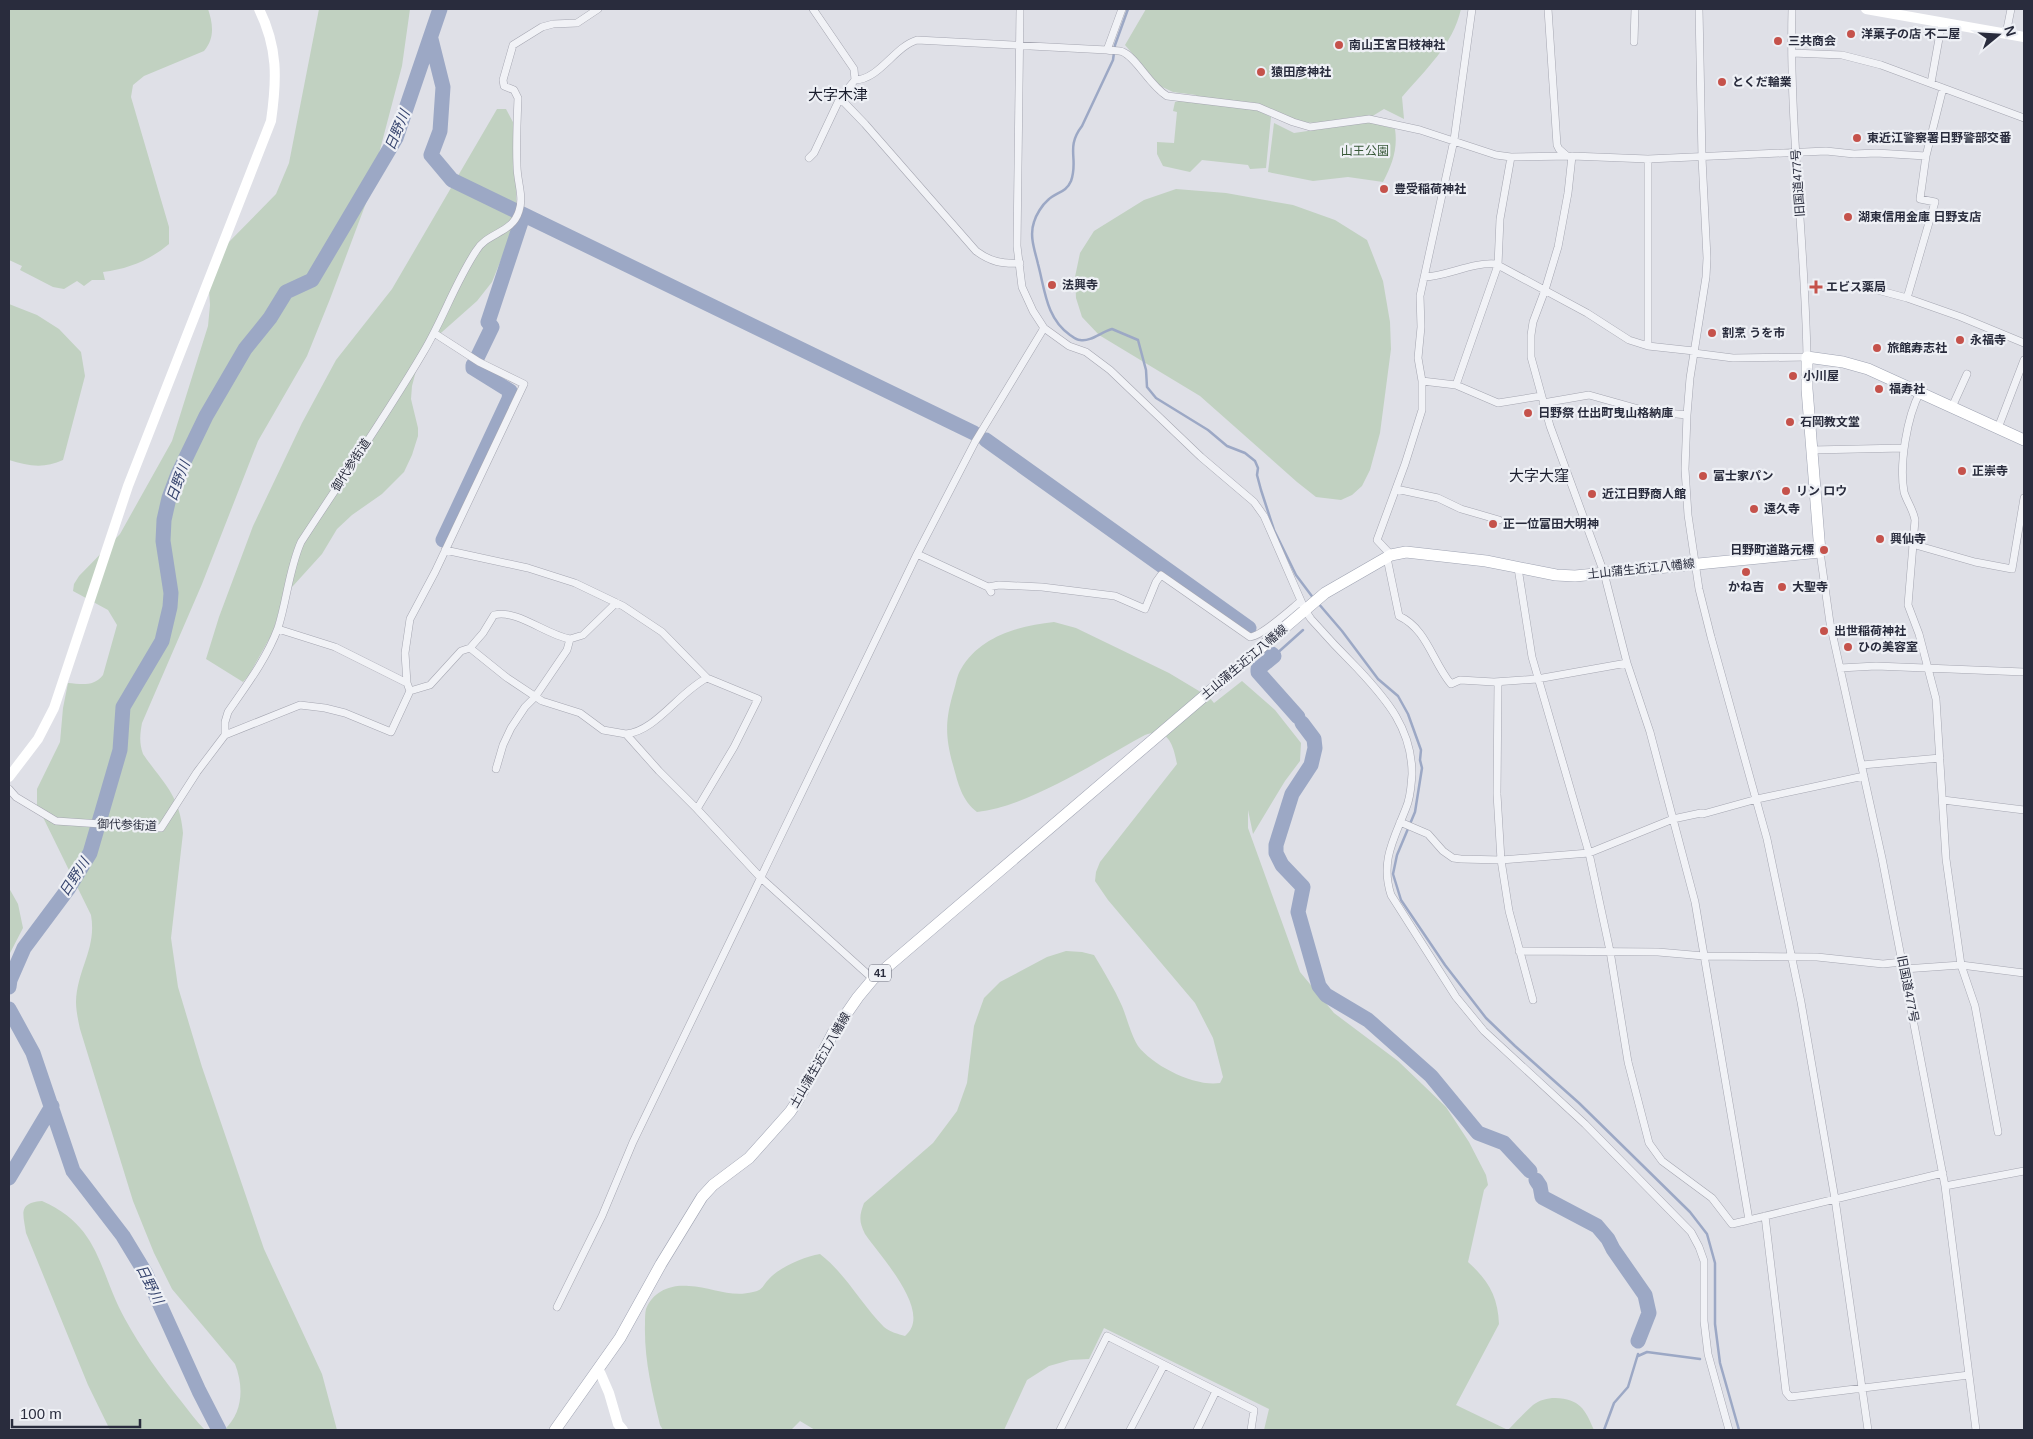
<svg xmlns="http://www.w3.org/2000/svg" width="2033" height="1439" font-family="Helvetica,'Noto Sans JP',sans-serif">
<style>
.green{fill:#c1d1c1}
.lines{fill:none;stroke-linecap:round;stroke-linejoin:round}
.stream{stroke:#9ca8c5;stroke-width:2.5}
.river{stroke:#9ca8c5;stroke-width:15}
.street-casing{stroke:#a5a6b1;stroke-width:8}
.primary-casing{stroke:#9fa3b2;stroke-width:12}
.street{stroke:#f1f2f6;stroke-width:7}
.secondary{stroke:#fff;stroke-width:10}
.primary{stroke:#fff;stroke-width:11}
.poi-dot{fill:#c5524b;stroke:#eef0f5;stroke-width:2}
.labels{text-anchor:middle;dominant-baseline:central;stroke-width:4.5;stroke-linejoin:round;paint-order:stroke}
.shield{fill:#eef0f5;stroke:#646774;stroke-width:1}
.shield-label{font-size:11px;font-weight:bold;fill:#292c3d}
.poi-label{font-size:12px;font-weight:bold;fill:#292c3d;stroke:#eef0f5;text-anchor:start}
.park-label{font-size:12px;fill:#375838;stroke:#eef0f5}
.street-label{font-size:12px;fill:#292c3d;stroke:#eef0f5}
.water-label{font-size:14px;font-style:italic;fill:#36446e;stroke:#eef0f5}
.quarter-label{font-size:15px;fill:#1b1e2e;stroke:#eef0f5}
</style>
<rect width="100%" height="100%" fill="#dfe0e7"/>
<!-- green -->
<path class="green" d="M9,9H208C213,24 215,38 204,51L144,76L133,85L131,97L169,227V244C150,260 128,269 103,272L105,280H92L84,286L77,281L64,289L53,287L20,270L22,266L9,260Z
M319,9H410L402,66L366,203L330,299L307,356L258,441L202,584L142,723C140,734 139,743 143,754C163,783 180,795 183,833L171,938L178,987L202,1067L264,1249L322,1374L337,1430H224C243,1413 244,1387 235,1364L172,1289L154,1253L133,1201L80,1029C78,1020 76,1010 76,1002C77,969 97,949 91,915L37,805V789L60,742L63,708L68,683C81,684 94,687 103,675L117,625L108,610L73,591L74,584L79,576L120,534L172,441L208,326L210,305L209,290L223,248L276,194L289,163Z
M1146,9H1461C1453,45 1425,70 1402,97L1404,119L1384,109L1371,117L1360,116L1317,123L1300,122L1255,103L1197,97L1196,95L1173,92L1160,86L1125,45Z
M1179,101L1257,110L1271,117L1266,168L1250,169L1248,165L1202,160L1190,172L1163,166L1157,154V142L1174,143L1177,112L1173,111L1175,102Z
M497,109H506L514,124L517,220L492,282L477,301L433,340L418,363L412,386L411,399L418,428V436L412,455L404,472L382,494L352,515L337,529L322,554L283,597L273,632L249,675L243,682L206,659L219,617L253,526L302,423L336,360L392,289Z
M1369,122L1395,129C1398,149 1392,165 1383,182L1348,177L1313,181L1268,172L1274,123L1294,133Z
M1176,189L1226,193L1293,205L1335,220L1367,240L1383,281L1390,322L1391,349L1380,433L1370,470L1362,486L1352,495L1341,500L1316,497L1297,482L1200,396L1099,335L1082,317L1076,298L1075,277L1080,253L1094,231L1144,200Z
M9,304L37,315L59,329L81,352L85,376L63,460C44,469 28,466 9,460Z
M1054,622L1076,628L1169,673L1209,697L1214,703L1242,681L1275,710L1301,743L1300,761L1285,781L1253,834L1248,810V828L1300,972L1334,1013L1398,1061L1446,1107L1469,1142L1486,1175L1488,1185L1484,1190L1468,1262C1488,1280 1498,1296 1499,1324L1456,1405L1508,1430C1516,1422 1524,1413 1533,1405C1540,1400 1547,1398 1555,1398C1580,1399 1585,1409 1594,1430H1264L1269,1409L1104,1328L1089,1359L1070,1360L1049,1366L1027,1380L1004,1430H815L800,1421L791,1430H663L660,1425C652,1391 644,1359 645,1324C645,1319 645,1313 646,1309C653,1291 671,1284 689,1286C711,1287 731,1298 753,1292C763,1290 763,1285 769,1279C781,1266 804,1257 820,1254C846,1274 861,1304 884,1327C890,1332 898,1334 905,1336C934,1313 880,1256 865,1234C859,1222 859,1216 864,1203L933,1143L957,1111L967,1083L974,1026L984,998L1000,982L1047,957L1066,951L1082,952L1094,955C1104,972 1114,988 1122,1006C1127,1018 1131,1035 1138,1046C1153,1066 1195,1087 1220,1083L1223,1077L1213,1038L1195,1003L1108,900L1095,881L1096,872L1100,862L1177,764C1175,753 1171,734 1158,733C1154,732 1148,734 1145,735C1097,761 1030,806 977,812C962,801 958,783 953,765C945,736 945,720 954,690C956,684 957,675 961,669C980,636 1019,626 1054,622Z
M9,888L18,904L23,928L9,955Z
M42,1201C101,1227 98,1270 125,1319C141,1348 160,1375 181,1401C188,1410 196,1421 205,1430H110L88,1385L26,1233C23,1213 18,1203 42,1201Z"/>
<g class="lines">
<!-- stream -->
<path class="stream" d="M1128,9L1115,45L1113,60L1082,126C1065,148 1079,159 1071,181C1066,193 1056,192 1048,200C1042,205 1036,215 1034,222C1029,236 1035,251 1038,264C1045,290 1046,318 1070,335C1073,337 1076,340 1080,340C1091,342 1101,332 1112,329L1138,340L1146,370L1147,387L1156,398L1208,430L1227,446L1245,453L1255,461L1258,468L1257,475L1261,490L1274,530L1296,575L1314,599
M1318,603L1342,631L1378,679L1398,696L1408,714L1421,750L1420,760L1422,768L1415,812L1397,855L1393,874L1401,900L1445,965L1486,1018L1515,1046L1579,1103L1690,1212L1707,1234L1715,1263V1324L1720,1363L1739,1430
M1274,656L1303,630
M1638,1356L1647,1352L1700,1359
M1604,1430L1614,1403L1628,1387L1638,1354"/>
<!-- river -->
<path class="river" d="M431,39L443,87L440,131L431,155L452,180L974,433
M477,358L492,327L488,322L523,216
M986,440L1249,628
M443,540L509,399L510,391L473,368V365
M1272,654L1274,656L1258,669V672L1298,717
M1302,723L1314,739L1315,748L1311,765L1292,794L1276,845V853L1282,865L1303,887L1298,912L1319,986L1326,995L1368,1020L1431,1076L1478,1133L1504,1143L1530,1171
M9,987L10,980L24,948L68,889L90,853L120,750L123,707L162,641L170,607L171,593L163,541L164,520L169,498L178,474L206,416L245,349L270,318L286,292L312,280L396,138L440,9
M9,1009L33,1053L73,1171L123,1236L146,1274L199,1391L219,1430
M9,1178L52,1106
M1536,1180L1540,1186L1542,1197L1597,1226L1608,1239L1613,1249L1645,1295L1649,1313L1638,1341"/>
<defs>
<path id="street" d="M813,9L854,69L855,80L840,98L865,124L976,251C991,262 1002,264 1020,263
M1020,9L1017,246L1022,287L1033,311L1044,328L1069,346L1086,352L1110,370L1201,457L1254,502L1264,516L1305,610L1311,619C1326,636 1342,653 1358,669C1387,700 1412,729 1412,774C1411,785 1411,797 1406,808C1394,839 1380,861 1391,895L1456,997L1484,1031L1585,1124L1691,1232L1699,1247L1704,1261V1321L1708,1354L1729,1430
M1548,9L1557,145L1559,149L1567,156
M1699,9L1702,158L1707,258L1706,277L1690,378L1687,415L1685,469L1688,515L1699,589L1711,637L1767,839L1801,1002L1835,1199L1868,1430
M2006,34L2011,9
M1634,42L1635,9
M1107,50L1122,9
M1792,53L1842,55L1881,65L2024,118
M855,80C880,79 894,47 917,40L1107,50C1112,51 1119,50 1123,52C1137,58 1149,85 1167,96L1258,107L1293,122L1310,127L1369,119L1420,130L1496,155L1511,157L1572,156L1648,159L1826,151L1854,154L1876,153L1926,156
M1931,83L1942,22
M1943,88L1926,156L1920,199L1935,202L1907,298L1961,317L2024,343
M1572,156L1568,193L1558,247L1545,290L1533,322L1531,335V357L1550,426L1604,573L1627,663L1650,732L1695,902L1749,1220L1943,1173
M809,158L814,153L840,98
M1424,277C1449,276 1471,262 1496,264L1587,313L1629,340L1648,346L1694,351
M1855,284L1907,298
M1648,346V159
M1694,353L1733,358L1807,357C1805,241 1789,125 1792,9
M1422,381L1456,385L1498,403L1541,396
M1456,385L1498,265L1500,219L1511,157
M1920,392C1907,417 1899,464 1904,492C1907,502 1913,509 1915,520L1908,605L1919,634L1936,699L1946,859L1961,965L1975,1006L1998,1132
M1543,403L1589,395L1646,411L1687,415
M1952,407L1967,374
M1998,428L2024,360
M1812,450L1904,448
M1396,489L1438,498L1461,509L1499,520
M1912,544L1975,562L2012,569L2024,498
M445,550L528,568L575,583L623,606L662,632L707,678L758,699L734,747L697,809
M1820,552L1830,623L1882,858L1945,1186L1976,1430
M917,554L988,587L991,592
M1391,555L1377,540L1405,464L1422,410V381L1418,358L1421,327L1420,296L1454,140L1472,9
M1387,558L1399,616C1427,629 1432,661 1451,684L1460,680L1494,682L1537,679L1627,663
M1518,568L1532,657L1589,853L1610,951L1628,1062L1649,1143L1662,1161L1712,1198L1732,1224L1749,1220
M988,587L999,585L1042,587L1115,596L1145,609L1156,582L1161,575L1250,637C1262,636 1290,610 1301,601
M278,629L335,647L407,683
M470,648L483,633L494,615C517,609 546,635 570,639
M1840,668L1876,666L2024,672
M1498,682L1497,794L1501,860
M410,691L430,685L461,651L470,648L506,677L542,701L580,713L603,730L626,734L659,771L697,809L760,877L873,979
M626,734C656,731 679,692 707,678
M225,735L300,705L325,708L345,713L391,732L410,691L407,683L405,653L410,619L435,572L524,384L479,362L434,333
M1862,765L1940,758
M496,769L503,745L511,728L525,707L535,697L567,650L570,639L583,635L616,603
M9,789L16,797L56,821L161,828L197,772L225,735V722L228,712C246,686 267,658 278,628C287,600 289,569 301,542C342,479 386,416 424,351C443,319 455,283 476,251C487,232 512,234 519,211C524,197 517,181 517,166C516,144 517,121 518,98L514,90L504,86L503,80L513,45L542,27L553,24L577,23L598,9
M1943,800L2024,810
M1400,822L1428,834L1443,851L1453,858L1461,859L1501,860L1589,853L1673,819L1701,813L1703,814L1757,799L1864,776
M1501,860L1509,911L1533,1000
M1519,951L1658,952L1704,956L1817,957L1883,964L1902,962
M1904,969L1961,965L2024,973
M1945,1186L2024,1171
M1765,1216L1786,1392L1790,1397L1969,1375
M557,1307L602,1216L633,1142L917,554L975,442L1044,328
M1060,1430L1107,1336L1254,1410L1251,1430
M1130,1430L1164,1365
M1197,1430L1216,1391"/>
<path id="primary" d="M555,1430L620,1338L661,1264L702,1197L713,1185L749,1158L790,1112L798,1100L833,1033L858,997L873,979L1325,593L1391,555L1406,552L1486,561L1556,575L1575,576L1820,552L1807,389V357L1843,362L1868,369L2024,440"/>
</defs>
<!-- street casing -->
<use href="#street" class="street-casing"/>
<!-- primary casing -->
<use href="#primary" class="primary-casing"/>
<!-- street -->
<use href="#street" class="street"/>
<!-- secondary -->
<path class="secondary" d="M1866,9L2024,37
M9,777L38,739L54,708L128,486L271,121C277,79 278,48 259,9
M599,1370L609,1393L618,1424L623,1430"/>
<!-- primary -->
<use href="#primary" class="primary"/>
</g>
<!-- markers -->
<g class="poi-dot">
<circle cx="1851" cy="34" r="5"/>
<circle cx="1778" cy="41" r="5"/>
<circle cx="1339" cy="45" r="5"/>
<circle cx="1261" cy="72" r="5"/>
<circle cx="1722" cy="82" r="5"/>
<circle cx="1857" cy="138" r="5"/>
<circle cx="1384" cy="189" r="5"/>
<circle cx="1848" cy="217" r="5"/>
<circle cx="1052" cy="285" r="5"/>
<path d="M1813.5 279.5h5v5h5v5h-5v5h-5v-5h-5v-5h5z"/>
<circle cx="1712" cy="333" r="5"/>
<circle cx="1960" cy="340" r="5"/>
<circle cx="1877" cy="348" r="5"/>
<circle cx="1793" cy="376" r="5"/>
<circle cx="1879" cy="389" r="5"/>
<circle cx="1528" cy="413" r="5"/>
<circle cx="1790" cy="422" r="5"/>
<circle cx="1962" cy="471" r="5"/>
<circle cx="1703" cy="476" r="5"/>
<circle cx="1786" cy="491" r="5"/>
<circle cx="1592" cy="494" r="5"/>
<circle cx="1754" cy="509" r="5"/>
<circle cx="1493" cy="524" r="5"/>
<circle cx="1880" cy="539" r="5"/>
<circle cx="1824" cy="550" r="5"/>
<circle cx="1746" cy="572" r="5"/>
<circle cx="1782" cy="587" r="5"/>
<circle cx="1824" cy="631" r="5"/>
<circle cx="1848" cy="647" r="5"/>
</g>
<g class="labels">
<!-- shield labels -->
<rect class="shield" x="869" y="964.5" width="22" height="17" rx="4"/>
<g class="shield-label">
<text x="880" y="973">41</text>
</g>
<!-- poi labels -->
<g class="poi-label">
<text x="1861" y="34">洋菓子の店 不二屋</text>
<text x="1788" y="41">三共商会</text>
<text x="1349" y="45">南山王宮日枝神社</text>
<text x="1271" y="72">猿田彦神社</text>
<text x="1732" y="82">とくだ輪業</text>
<text x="1867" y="138">東近江警察署日野警部交番</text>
<text x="1394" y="189">豊受稲荷神社</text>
<text x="1858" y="217">湖東信用金庫 日野支店</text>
<text x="1062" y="285">法興寺</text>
<text x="1826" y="287">エビス薬局</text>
<text x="1722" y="333">割烹 うを市</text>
<text x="1970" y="340">永福寺</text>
<text x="1887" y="348">旅館寿志社</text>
<text x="1803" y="376">小川屋</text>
<text x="1889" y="389">福寿社</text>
<text x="1538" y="413">日野祭 仕出町曳山格納庫</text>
<text x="1800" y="422">石岡教文堂</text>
<text x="1972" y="471">正崇寺</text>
<text x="1713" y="476">富士家パン</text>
<text x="1796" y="491">リン ロウ</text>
<text x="1602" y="494">近江日野商人館</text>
<text x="1764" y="509">遠久寺</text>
<text x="1503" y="524">正一位富田大明神</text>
<text x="1890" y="539">興仙寺</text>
<text x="1814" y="550" text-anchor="end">日野町道路元標</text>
<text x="1746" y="587" text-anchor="middle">かね吉</text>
<text x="1792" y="587">大聖寺</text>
<text x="1834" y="631">出世稲荷神社</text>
<text x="1858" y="647">ひの美容室</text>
</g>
<!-- park labels -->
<g class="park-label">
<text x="1365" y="151">山王公園</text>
</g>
<!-- street labels -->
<g class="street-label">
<text transform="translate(1798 183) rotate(-94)">旧国道477号</text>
<text transform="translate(351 465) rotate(-57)">御代参街道</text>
<text transform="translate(1641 569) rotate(-6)">土山蒲生近江八幡線</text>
<text transform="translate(1244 662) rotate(-40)">土山蒲生近江八幡線</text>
<text transform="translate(127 825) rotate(2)">御代参街道</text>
<text transform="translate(1908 989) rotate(79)">旧国道477号</text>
<text transform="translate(820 1060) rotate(-60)">土山蒲生近江八幡線</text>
</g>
<!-- water labels -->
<g class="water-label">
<text transform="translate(397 130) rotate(-67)">日野川</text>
<text transform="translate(178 481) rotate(-70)">日野川</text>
<text transform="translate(74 877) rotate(-57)">日野川</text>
<text transform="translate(150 1284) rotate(63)">日野川</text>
</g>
<!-- quarter labels -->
<g class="quarter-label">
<text x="838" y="94">大字木津</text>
<text x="1539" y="475">大字大窪</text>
</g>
</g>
<!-- border -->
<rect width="2033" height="1439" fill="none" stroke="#292c3d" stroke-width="20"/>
<!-- north arrow -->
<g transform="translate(1998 35) rotate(72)" stroke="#eef0f5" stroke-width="4" paint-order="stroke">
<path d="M0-4L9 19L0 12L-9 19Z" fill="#292c3d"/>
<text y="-8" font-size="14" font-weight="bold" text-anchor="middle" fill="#292c3d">N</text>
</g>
<!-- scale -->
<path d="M12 1419v8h128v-8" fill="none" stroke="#292c3d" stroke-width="2.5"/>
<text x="20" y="1419" font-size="15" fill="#292c3d" stroke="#eef0f5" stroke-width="4" paint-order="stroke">100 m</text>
</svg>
